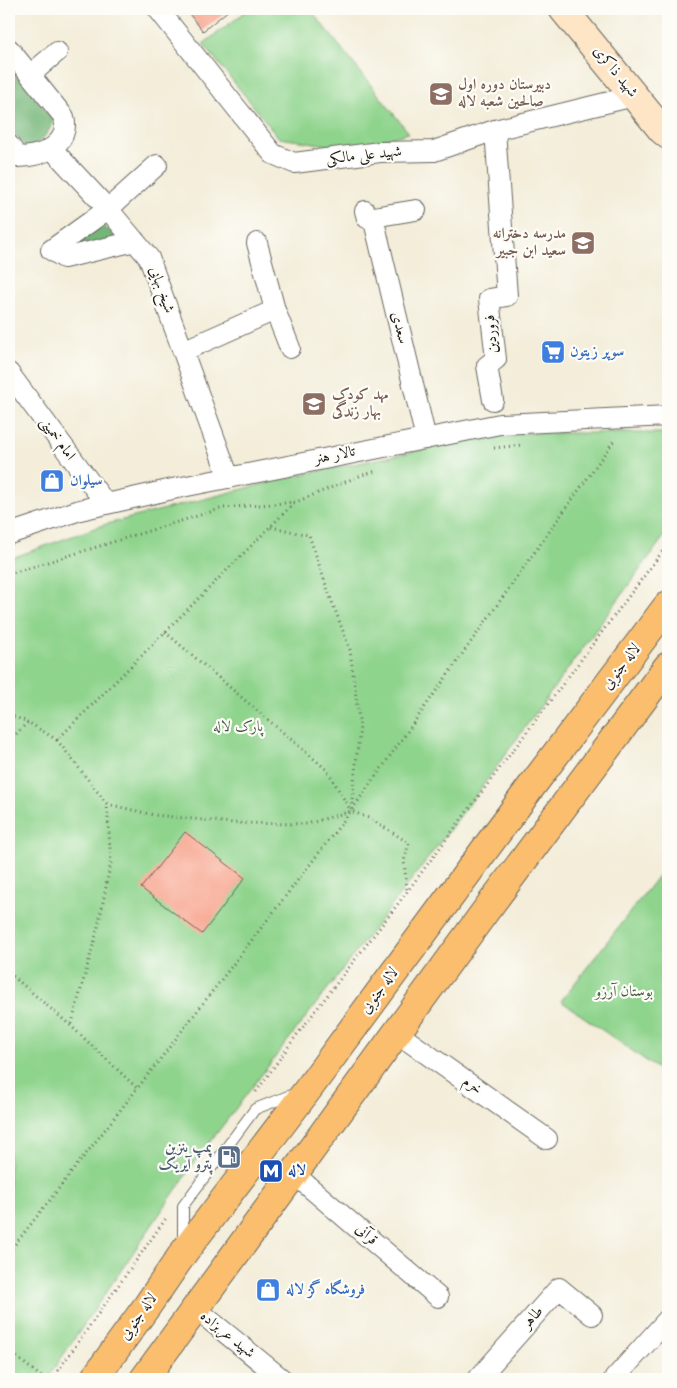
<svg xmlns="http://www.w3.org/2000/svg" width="677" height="1388" font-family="'Old Standard TT',Amiri,serif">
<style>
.green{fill:#8fd48d;stroke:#567854}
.forest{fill:#73b678;stroke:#48694a}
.building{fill:#f8a38c}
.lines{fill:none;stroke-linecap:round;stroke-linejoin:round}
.lane-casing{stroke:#67655e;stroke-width:12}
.street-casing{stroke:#67655e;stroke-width:22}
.secondary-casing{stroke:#67655e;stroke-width:30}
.primary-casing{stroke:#67655e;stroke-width:30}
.path{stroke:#67655e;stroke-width:3;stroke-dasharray:1 4;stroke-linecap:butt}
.lane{stroke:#fff;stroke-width:10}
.street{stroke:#fff;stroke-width:20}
.secondary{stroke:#fde5c5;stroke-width:28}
.primary{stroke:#fabe6e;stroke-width:28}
.labels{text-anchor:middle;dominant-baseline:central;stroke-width:4.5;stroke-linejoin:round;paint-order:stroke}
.street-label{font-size:15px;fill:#1c1c1c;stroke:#fdfcf7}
.education-label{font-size:15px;font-weight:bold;fill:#785e54;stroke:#fdfcf7;text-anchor:start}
.shop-label{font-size:15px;font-weight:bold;fill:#366cbe;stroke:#fdfcf7;text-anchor:start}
.park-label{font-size:15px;fill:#445c44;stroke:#fdfcf7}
.service-label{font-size:15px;font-weight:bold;fill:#4e5e75;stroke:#fdfcf7;text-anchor:end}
.transit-label{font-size:15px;font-weight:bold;fill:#164399;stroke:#fdfcf7;text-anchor:start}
</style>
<rect width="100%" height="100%" fill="#fdfcf7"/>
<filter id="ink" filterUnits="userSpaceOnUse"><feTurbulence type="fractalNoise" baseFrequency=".02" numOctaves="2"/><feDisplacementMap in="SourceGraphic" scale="10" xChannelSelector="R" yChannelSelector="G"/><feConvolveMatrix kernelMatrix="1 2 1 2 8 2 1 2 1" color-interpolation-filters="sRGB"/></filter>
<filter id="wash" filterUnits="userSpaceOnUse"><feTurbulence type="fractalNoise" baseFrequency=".0096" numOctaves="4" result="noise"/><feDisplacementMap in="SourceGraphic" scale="20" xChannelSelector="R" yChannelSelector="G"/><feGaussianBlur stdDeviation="1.12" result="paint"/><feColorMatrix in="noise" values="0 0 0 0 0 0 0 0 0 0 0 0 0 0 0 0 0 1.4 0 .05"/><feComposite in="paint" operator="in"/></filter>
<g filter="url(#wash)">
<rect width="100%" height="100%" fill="#f3edd9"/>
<!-- green -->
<path class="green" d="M249,9H310L409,133L349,148L279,138L203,44Z
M505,433H668V531L465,810L197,1159L47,1379H9V559L103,525L290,477Z
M668,863V1076L561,1001Z"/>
<!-- forest -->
<path class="forest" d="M9,66L54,121C47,136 41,143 26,148L9,127Z
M100,222L118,239L65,252Z"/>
<g id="blocks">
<!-- building -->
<path class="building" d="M185,9H230L203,31Z
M185,832L245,878L202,934L141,888Z"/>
</g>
</g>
<g filter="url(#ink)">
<use href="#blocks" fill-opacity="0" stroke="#67655e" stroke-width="1"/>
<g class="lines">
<defs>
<path id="lane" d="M183,1244V1206L255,1109L296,1093"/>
<path id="street" d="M158,9L273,154L294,163L380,152L434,151L495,130L634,96
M9,49L64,117C71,145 41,157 18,157L9,145
M30,75L57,52
M52,149L108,209L149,258L229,478
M365,211L367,218L416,210
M373,217L426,439
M135,241L64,258L51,250L108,209L157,165
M257,243L275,310L290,348
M183,351L275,310
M9,373L106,504
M493,400L487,366L496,359L489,299L507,296L495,130
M9,534L80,510L177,488L500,424L668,416
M397,1033L547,1139
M294,1174L438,1297
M196,1309L282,1379
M478,1379L559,1288L592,1315
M614,1379L668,1319"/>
<path id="secondary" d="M563,9L662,130L668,135"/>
<path id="primary" d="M94,1379L147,1306L184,1252L309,1088L528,791L668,605
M144,1379L484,913L668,666"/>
</defs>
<!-- lane casing -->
<use href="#lane" class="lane-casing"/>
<!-- street casing -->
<use href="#street" class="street-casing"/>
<!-- secondary casing -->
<use href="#secondary" class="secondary-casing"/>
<!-- primary casing -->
<use href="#primary" class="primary-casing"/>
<!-- path -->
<path class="path" d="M494,448L522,445
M271,527L309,535L328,591L350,650L360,727L351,809
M9,574L223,508L296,502L362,475L377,471
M165,632L327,770L351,811
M9,715L28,722
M57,740L107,804L111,862L98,927L71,1026
M9,741L28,722L57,740L295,502
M107,804L154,815L233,823L307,824L351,811L371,819L409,843L404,861L407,891
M9,973L71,1026L138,1089
M256,1092L296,1036L391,913L668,544
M9,1252L158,1062L351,811L615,439
M9,1351L44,1379
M52,1379L167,1217"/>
<!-- lane -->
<use href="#lane" class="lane"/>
<!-- street -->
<use href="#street" class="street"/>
<!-- secondary -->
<use href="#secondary" class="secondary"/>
<!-- primary -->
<use href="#primary" class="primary"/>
</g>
</g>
<!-- icons -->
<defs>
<symbol id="school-square" viewBox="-11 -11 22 22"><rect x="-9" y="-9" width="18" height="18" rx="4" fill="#8d6e63" stroke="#fdfcf7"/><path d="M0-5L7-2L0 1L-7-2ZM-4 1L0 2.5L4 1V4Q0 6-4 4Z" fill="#fff"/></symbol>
<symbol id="supermarket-square" viewBox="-11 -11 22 22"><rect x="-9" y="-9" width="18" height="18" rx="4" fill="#3f7fe0" stroke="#fdfcf7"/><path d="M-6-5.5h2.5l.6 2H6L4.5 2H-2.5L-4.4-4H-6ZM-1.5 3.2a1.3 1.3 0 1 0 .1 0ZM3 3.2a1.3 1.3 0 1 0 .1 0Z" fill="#fff"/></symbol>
<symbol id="shop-square" viewBox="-11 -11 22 22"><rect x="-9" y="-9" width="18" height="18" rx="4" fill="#3f7fe0" stroke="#fdfcf7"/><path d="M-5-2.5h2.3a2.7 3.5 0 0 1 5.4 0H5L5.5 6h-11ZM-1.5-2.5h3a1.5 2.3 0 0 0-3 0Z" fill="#fff"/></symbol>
<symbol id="fuel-square" viewBox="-11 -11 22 22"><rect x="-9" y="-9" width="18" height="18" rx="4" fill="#5c6f8a" stroke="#fdfcf7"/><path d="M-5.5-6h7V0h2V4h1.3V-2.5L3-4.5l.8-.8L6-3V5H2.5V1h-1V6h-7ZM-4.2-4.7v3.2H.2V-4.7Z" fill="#fff"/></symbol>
<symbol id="metro-square" viewBox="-11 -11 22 22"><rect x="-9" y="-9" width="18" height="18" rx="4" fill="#1a4fb4" stroke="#fdfcf7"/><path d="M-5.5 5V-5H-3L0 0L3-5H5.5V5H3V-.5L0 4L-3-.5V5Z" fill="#fff"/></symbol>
</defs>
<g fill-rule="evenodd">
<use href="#school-square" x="427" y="80" width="28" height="28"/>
<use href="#school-square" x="569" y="229" width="28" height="28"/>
<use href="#supermarket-square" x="539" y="338" width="28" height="28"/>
<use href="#school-square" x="300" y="390" width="28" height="28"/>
<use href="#shop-square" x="38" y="467" width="28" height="28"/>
<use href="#fuel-square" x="215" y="1143" width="28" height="28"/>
<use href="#metro-square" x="257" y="1157" width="28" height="28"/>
<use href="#shop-square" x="254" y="1276" width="28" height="28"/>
</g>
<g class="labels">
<!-- street labels -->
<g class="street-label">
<text transform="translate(615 72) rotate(51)">شهید ذاکری</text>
<text transform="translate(364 156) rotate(-6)">شهید علی مالکی</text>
<text transform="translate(161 290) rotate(70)">شیخ بهایی</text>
<text transform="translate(399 328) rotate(76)">سعدی</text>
<text transform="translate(492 334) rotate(-95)">فروردین</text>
<text transform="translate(57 439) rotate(54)">امام خمینی</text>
<text transform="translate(335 456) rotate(-12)">تالار هنر</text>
<text transform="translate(622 667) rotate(-53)">لاله جنوبی</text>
<text transform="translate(380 991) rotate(-54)">لاله جنوبی</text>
<text transform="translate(472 1086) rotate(35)">خرم</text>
<text transform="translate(366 1235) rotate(41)">قرآنی</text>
<text transform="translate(139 1317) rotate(-55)">لاله جنوبی</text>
<text transform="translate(533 1318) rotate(-48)">طاهر</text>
<text transform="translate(227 1335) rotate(39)">شهید عربزاده</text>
</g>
<!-- education labels -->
<g class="education-label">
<text x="458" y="85">دبیرستان دوره اول<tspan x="458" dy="17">صالحین شعبه لاله</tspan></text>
<text x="566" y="234" text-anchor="end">مدرسه دخترانه<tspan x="566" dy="17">سعید ابن جبیر</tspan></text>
<text x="332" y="395">مهد کودک<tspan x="332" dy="17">بهار زندگی</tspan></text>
</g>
<!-- shop labels -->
<g class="shop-label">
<text x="570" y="352">سوپر زیتون</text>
<text x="70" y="481">سیلوان</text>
<text x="286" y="1290">فروشگاه گز لاله</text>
</g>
<!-- park labels -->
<g class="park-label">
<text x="238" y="727">پارک لاله</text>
<text x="624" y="992">بوستان آرزو</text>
</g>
<!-- service labels -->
<g class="service-label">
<text x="212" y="1148">پمپ بنزین<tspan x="212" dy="17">پترو آیریک</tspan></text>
</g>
<!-- transit labels -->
<g class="transit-label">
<text x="288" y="1171">لاله</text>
</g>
</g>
<!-- margin -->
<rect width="677" height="1388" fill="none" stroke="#fdfcf7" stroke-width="30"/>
</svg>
